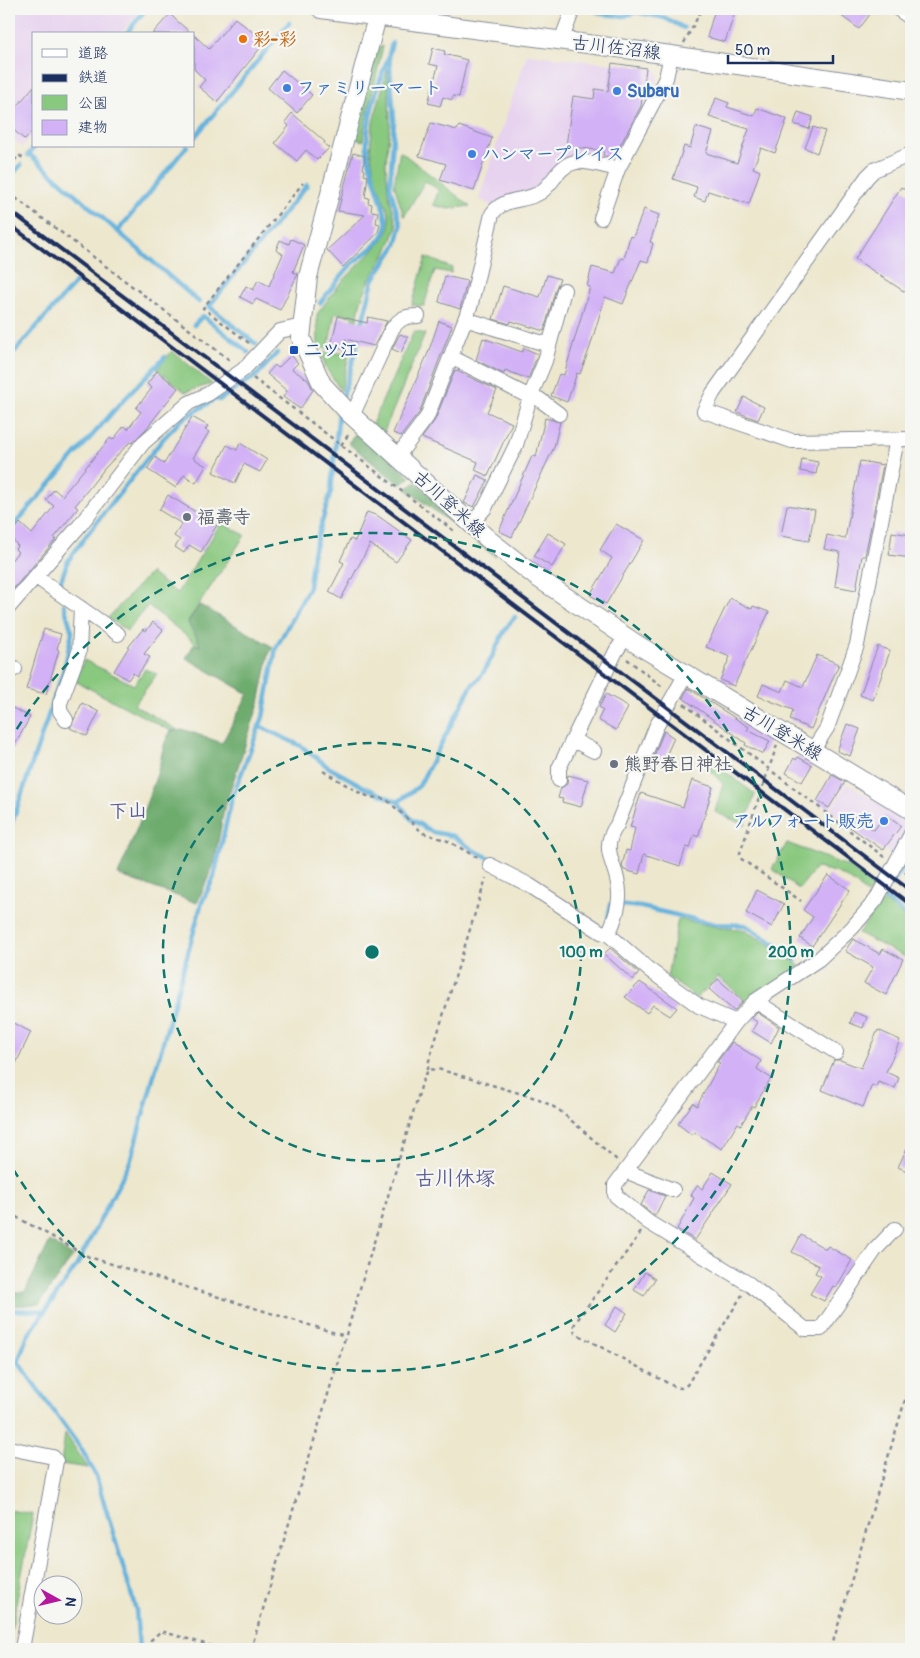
<svg xmlns="http://www.w3.org/2000/svg" width="920" height="1658" font-family="Pangolin,'Klee One',sans-serif">
<style>
.built{fill:#e7d2ef}
.green{fill:#89c87f;stroke:#527c6e}
.forest{fill:#6eac6e;stroke:#446e66}
.lines{fill:none;stroke-linecap:round;stroke-linejoin:round}
.stream{stroke:#63b2dd;stroke-width:4.5}
.building{fill:#d2b1f6}
.minor-casing{stroke:#848b96;stroke-width:16}
.major-casing{stroke:#848b96;stroke-width:20}
.path{stroke:#848b96;stroke-width:2.5;stroke-dasharray:4 4;stroke-linecap:butt}
.minor{stroke:#fff;stroke-width:14}
.major{stroke:#fff;stroke-width:18}
.rail{stroke:#1b2f5e;stroke-width:4}
.ring{fill:none;stroke:#0f766e;stroke-width:2.5;stroke-dasharray:9 6}
.food-dot{fill:#e8710a;stroke:#f6f6f2;stroke-width:2}
.shop-dot{fill:#3f7fe0;stroke:#f6f6f2;stroke-width:2}
.transit-dot{fill:#1a4fb4;stroke:#f6f6f2;stroke-width:2}
.worship-dot{fill:#6b7280;stroke:#f6f6f2;stroke-width:2}
.labels{text-anchor:middle;dominant-baseline:central;stroke-width:4.5;stroke-linejoin:round;paint-order:stroke}
.food-label{font-size:18px;font-weight:bold;fill:#c56008;stroke:#f6f6f2;text-anchor:start}
.street-label{font-size:18px;fill:#1b2f5e;stroke:#f6f6f2}
.shop-label{font-size:18px;font-weight:bold;fill:#366cbe;stroke:#f6f6f2;text-anchor:start}
.transit-label{font-size:18px;font-weight:bold;fill:#164399;stroke:#f6f6f2;text-anchor:start}
.worship-label{font-size:18px;font-weight:bold;fill:#5b616d;stroke:#f6f6f2;text-anchor:start}
.neighbourhood-label{font-size:19px;font-weight:bold;fill:#5b5c93;stroke:#f6f6f2}
.quarter-label{font-size:20px;font-weight:bold;fill:#5b5c93;stroke:#f6f6f2}
.centre{fill:#0f766e;stroke:#f6f6f2;stroke-width:2.5}
.ring-label{font-size:15px;text-anchor:middle;font-weight:bold;fill:#0f766e;stroke:#f6f6f2;stroke-width:4.5;stroke-linejoin:round;paint-order:stroke}
</style>
<rect width="100%" height="100%" fill="#f6f6f2"/>
<filter id="ink" filterUnits="userSpaceOnUse"><feTurbulence type="fractalNoise" baseFrequency=".02" numOctaves="2"/><feDisplacementMap in="SourceGraphic" scale="10" xChannelSelector="R" yChannelSelector="G"/><feConvolveMatrix kernelMatrix="1 2 1 2 8 2 1 2 1" color-interpolation-filters="sRGB"/></filter>
<filter id="wash" filterUnits="userSpaceOnUse"><feTurbulence type="fractalNoise" baseFrequency=".0096" numOctaves="4" result="noise"/><feDisplacementMap in="SourceGraphic" scale="20" xChannelSelector="R" yChannelSelector="G"/><feGaussianBlur stdDeviation="1.12" result="paint"/><feColorMatrix in="noise" values="0 0 0 0 0 0 0 0 0 0 0 0 0 0 0 0 0 1.4 0 .05"/><feComposite in="paint" operator="in"/></filter>
<g filter="url(#wash)">
<rect width="100%" height="100%" fill="#ede7ce"/>
<!-- built -->
<path class="built" d="M9,9H142L120,34H34V133L22,147L9,135Z
M527,54L655,69L659,75L655,92L613,164L565,158L538,188L491,206L479,198Z
M847,784L909,819V826L893,857L830,810Z"/>
<!-- green -->
<path class="green" d="M383,46L365,124L363,141L354,138L378,48Z
M388,68L390,124L386,162L388,191L397,227L386,254L370,279L361,301L341,391L326,368L321,353H345L353,316L335,313L328,349L318,347L317,314L340,284L381,242L389,230V214L375,178L370,149L373,122Z
M400,151L470,206L449,209L433,205L439,190L425,181L404,217L394,184Z
M426,257L452,268L451,273L435,270L424,306L412,305Z
M414,331L425,334L383,434L372,424Z
M172,351L212,384L185,392L157,369Z
M221,523L245,535L188,621C191,632 199,637 200,647L148,605L127,631L108,618L150,573L177,593Z
M84,660L134,685L145,669L157,674L134,705L178,730L171,731L75,681Z
M712,762L755,794L745,825L715,812L723,784L710,771Z
M787,843L850,867L875,887L868,895C850,878 841,872 816,868L799,889L772,869Z
M884,900L911,922V954L909,959L858,933Z
M678,919L722,928L742,929L774,947L800,966L748,1002L718,977L697,998L667,977Z
M65,1433L88,1468L61,1464Z
M9,1510L33,1514L11,1632H9Z"/>
<!-- forest -->
<path class="forest" d="M359,429L410,477L400,485L348,443Z
M416,482L496,557L406,489Z
M200,605L273,647L269,654L259,703L224,809L214,864L197,903L118,875C132,842 145,808 157,774C162,759 161,745 171,731L185,730L222,743L248,694L186,658L194,644L200,646C199,637 191,631 188,622Z
M50,1241L73,1256L39,1304L9,1306V1292H25Z"/>
<g class="lines">
<!-- stream -->
<path class="stream" d="M592,9L602,14L624,16L636,12L665,18L684,28
M126,34L146,9
M194,138L289,23
M29,154L199,302
M28,155L35,146
M9,178L21,165
M118,231L187,146
M320,303C330,291 339,278 349,267C359,256 382,244 386,229C390,215 367,169 367,147C366,117 378,86 388,58
M194,325L203,316L248,352
M361,328L373,280L396,245L401,226L390,187L394,120L389,54L392,43
M256,344L209,306L307,185
M9,358L76,282
M342,400L359,338
M9,531L118,406L165,357
M61,580L68,561L88,533L163,439L181,420L215,399L219,400L257,375L277,353
M259,726L301,746L328,767L366,788L398,802L411,819L432,832L453,836L475,851L494,860
M398,802L419,786L472,685C493,668 496,636 515,617
M9,832L65,666L72,632L64,605
M891,886L911,853
M884,897L911,919
M608,918L611,904L641,907L715,924L745,925L784,950L796,960
M9,1310L45,1311
M139,1649L136,1610L96,1476L82,1450L18,1362L27,1337L77,1265L130,1162L202,902L214,877L232,798L263,717L276,648L309,587L313,553L331,491L339,410"/>
</g>
<g id="blocks">
<!-- building -->
<path class="building" d="M715,9H736L725,42L707,37Z
M832,9H874L859,29Z
M170,14L176,20L192,34H152Z
M235,18L265,42L217,102L199,87L205,80L194,69V35L209,49Z
M433,48L445,51L444,54L467,60L459,97L453,96L452,100L443,97L440,106L428,103L438,66L429,64Z
M612,63L646,68L641,106L614,157L603,156L604,151L566,146L573,96L594,99L595,89L608,91Z
M282,70L312,95L297,113L268,88Z
M34,86V129L25,140L9,126V116Z
M716,98L729,103L727,107L754,116L757,108L787,119L775,153L761,148L753,168L760,171L749,204L708,191L705,201L694,197L697,187L673,179L684,146L690,148L696,127L713,132L706,153L737,163L749,129L709,117Z
M798,112L813,117L809,129L794,124Z
M292,113L325,142L324,144L329,148L317,160L306,150L297,161L275,143L289,126L285,122Z
M431,123L457,130L459,126L492,138L474,191L440,180L446,164L419,156Z
M813,127L825,131L817,153L805,148Z
M353,153L365,156L363,169L365,170L364,175L368,176L365,197L369,198L368,203L372,204L371,211L378,212L376,223L380,224L378,233L343,267L327,250L365,215L338,211Z
M901,187L911,194V296L855,259Z
M644,209L659,215L650,242L653,243L648,262L641,260L623,304L605,297L590,347L580,374L577,373L567,402L551,396L559,374L564,375L590,287L587,286L592,267L615,273L621,258L624,259L630,236L633,237Z
M291,239L304,245L293,272L298,274L280,310L256,299L253,304L240,297L246,286L253,290L258,280L269,286L283,254L276,250L280,240L289,244Z
M547,275L560,279L556,288L544,331L511,321L510,324L493,319L503,286L540,297Z
M445,276L467,281L460,309L439,302Z
M338,316L367,323L368,317L387,321L374,346L345,339L343,349L331,346Z
M439,321L452,326L419,413L401,436L393,433L428,353Z
M400,334L408,337L401,353L392,349Z
M483,338L522,352L524,348L538,354L528,379L505,370L504,374L476,360Z
M291,355L298,363L292,369L308,380L313,390L300,409L283,397L287,391L267,374L275,365L278,368Z
M455,370L497,390L487,412L512,423L488,476L475,470L478,462L422,438L435,420Z
M157,371L178,388L146,429L132,443L130,442L105,468L75,506L78,508L54,538L56,539L9,594V563L18,552L15,549L18,546L9,536L20,523L32,534L54,506L46,500L54,489L62,496L110,438L113,440L124,426L128,429L141,412L136,408L152,388L147,384Z
M744,397L764,407L758,420L737,412Z
M192,417L208,426L205,430L209,432L193,458L206,466L196,483L184,475L176,488L147,469L155,457L164,464Z
M545,418L560,422L554,447L512,537L499,531L532,456L536,457Z
M240,443L267,460L260,472L244,464L235,483L213,472L227,445L237,450Z
M802,459L818,462L816,474L800,471Z
M860,461L883,465L865,556H862L856,590L835,586L840,552L824,549L827,535L845,539Z
M477,475L488,480L474,507L464,503Z
M168,495L217,525L201,552L189,545L184,553L175,547L180,540L174,536L182,524L159,510Z
M787,505L815,510L809,541L781,536Z
M367,512L378,516L412,540L396,562L370,544L341,599L329,592L344,563L340,561L350,539L355,541Z
M616,524L644,540L606,604L590,595L612,558L600,550Z
M892,532L911,535V558L889,555Z
M548,533L566,544L552,567L534,556Z
M730,598L752,609L753,606L769,612L734,686L720,680L730,657L706,647Z
M153,622L163,630L144,654L150,657L137,676L133,673L128,680L114,671L130,645L143,629L146,631Z
M44,629L61,634L57,649L59,650L46,694L26,689Z
M878,646L890,651L873,700L860,695Z
M817,655L839,664L811,729L790,720L793,710L758,696L763,684L782,692L787,680L803,687Z
M688,688L749,727L747,730L770,741L763,754L745,745L746,743L683,698Z
M606,694L626,705L628,708L616,730L598,720L603,710L599,707Z
M82,703L99,712L87,736L70,728Z
M9,706L30,717L9,756Z
M847,724L860,729L850,756L837,751Z
M664,731L674,738L664,760L654,756Z
M798,757L812,765L802,782L786,773L794,758L796,760Z
M568,775L588,780L581,807L562,802L563,799L558,798L561,788L567,784Z
M832,775L845,782L829,808L817,801Z
M692,780L713,787L698,837L694,835L690,848L686,847L680,866L644,854L639,874L624,870L622,866L626,850L630,851L635,828L630,827L641,793L683,807Z
M885,815L901,826L883,850L847,825L854,816L874,830Z
M828,875L850,890L812,946L800,938L813,917L803,910Z
M757,890L784,904L772,927L746,913Z
M853,939L880,954L883,949L903,959L886,995L864,983L873,967L845,951Z
M610,948L639,973L633,980L604,954Z
M718,979L743,1001L734,1011L709,989Z
M640,982L677,1008L670,1016L653,1005L647,1013L625,997Z
M757,1012L779,1027L771,1043L752,1031L757,1022L751,1018Z
M854,1012L867,1017L863,1028L850,1023Z
M13,1023L31,1032L9,1078V1032Z
M878,1030L900,1040L886,1072L899,1078L895,1088L878,1082L876,1087L872,1085L863,1107L822,1090L834,1060H840L861,1068Z
M732,1042L761,1061L757,1069L771,1078L754,1107L752,1106L741,1125L738,1123L722,1149L694,1132L692,1135L678,1124L693,1103L697,1106L720,1063L717,1062Z
M911,1140V1173L898,1167Z
M713,1172L732,1184L695,1240L677,1229L694,1198L691,1195L698,1185L702,1189Z
M649,1190L665,1196L655,1216L641,1205Z
M801,1235L826,1249L828,1246L852,1260L836,1288L833,1286L824,1301L810,1294L821,1276L815,1273L819,1266L792,1252Z
M645,1272L655,1279L644,1296L634,1290Z
M617,1306L627,1313L615,1332L605,1325Z"/>
</g>
</g>
<g filter="url(#ink)">
<use href="#blocks" fill-opacity="0" stroke="#848b96" stroke-width="1"/>
<g class="lines">
<defs>
<path id="minor" d="M898,9L911,18
M561,41L573,9
M911,154L874,170L867,177L713,393L704,411L792,441L911,439
M601,218L618,169L666,78L671,55
M465,319L549,345
M451,357L530,397L539,399L559,414
M352,416L392,329C400,318 405,316 418,316
M397,457L427,417L471,304L492,214C504,196 525,203 541,192C554,183 558,165 576,162C588,160 606,167 618,169
M471,524L485,508L516,445L530,397L545,361L564,290
M36,577L118,634
M9,607L81,524L143,443L189,403L208,394L243,370L280,331L302,326
M9,664L15,669
M66,720L60,711V703L79,652L81,608
M573,740L594,751
M812,751L827,728L857,645L897,439
M559,780V768L616,651L626,637
M490,865L529,885L601,932L608,934C614,923 620,905 619,892C618,864 598,851 617,825L656,727L686,674
M608,934L648,969L699,1006L736,1022
M755,1001L836,1052
M627,1169L633,1174L673,1190
M895,1229L875,1250L821,1329H805L749,1284L648,1222L615,1195V1185L736,1022L755,1001L819,959L852,928L876,900L911,834
M9,1448L53,1457L56,1461L22,1649"/>
<path id="major" d="M321,9L671,55L911,91
M377,17L308,277L301,338L322,384L348,412L488,539L535,576L638,645L911,810"/>
</defs>
<!-- minor casing -->
<use href="#minor" class="minor-casing"/>
<!-- major casing -->
<use href="#major" class="major-casing"/>
<!-- path -->
<path class="path" d="M684,43L702,9
M9,167L19,155L25,160
M9,193L231,361
M249,343L203,308L303,183
M253,378L454,531
M341,445L349,434
M627,659L664,688
M684,704L884,857
M777,745L740,853V858L801,901
M323,771L358,792L370,797L386,799L423,833L448,841L478,858
M905,872L911,877
M428,1070V1064L486,878
M9,1213L89,1257L345,1336
M641,1232L576,1322L573,1327L575,1333L675,1387L681,1388L687,1385L742,1295
M151,1649V1640L161,1631L222,1649
M251,1649L423,1080L428,1070L438,1069L539,1099L559,1110L617,1160
M831,1649L911,1380"/>
<!-- minor -->
<use href="#minor" class="minor"/>
<!-- major -->
<use href="#major" class="major"/>
<!-- rail -->
<path class="rail" d="M9,210L911,891
M9,224L911,905"/>
</g>
</g>
<!-- distance rings -->
<g class="ring">
<circle cx="372" cy="952" r="209"/>
<path d="M9 742A419 419 0 1 1 9 1162"/>
</g>
<!-- markers -->
<circle class="food-dot" cx="243" cy="39" r="5"/>
<g class="shop-dot">
<circle cx="287" cy="88" r="5"/>
<circle cx="617" cy="91" r="5"/>
<circle cx="472" cy="154" r="5"/>
<circle cx="884" cy="821" r="5"/>
</g>
<rect class="transit-dot" x="289" y="345" width="10" height="10" rx="2.5"/>
<g class="worship-dot">
<circle cx="187" cy="517" r="5"/>
<circle cx="614" cy="764" r="5"/>
</g>
<g class="labels">
<!-- food labels -->
<g class="food-label">
<text x="253" y="39">彩‐彩</text>
</g>
<!-- street labels -->
<g class="street-label">
<text transform="translate(616 48) rotate(7)">古川佐沼線</text>
<text transform="translate(449 504) rotate(42)">古川登米線</text>
<text transform="translate(782 733) rotate(31)">古川登米線</text>
</g>
<!-- shop labels -->
<g class="shop-label">
<text x="297" y="88">ファミリーマート</text>
<text x="627" y="91">Subaru</text>
<text x="482" y="154">ハンマープレイス</text>
<text x="874" y="821" text-anchor="end">アルフォート販売</text>
</g>
<!-- transit labels -->
<g class="transit-label">
<text x="304" y="350">二ツ江</text>
</g>
<!-- worship labels -->
<g class="worship-label">
<text x="197" y="517">福壽寺</text>
<text x="624" y="764">熊野春日神社</text>
</g>
<!-- neighbourhood labels -->
<g class="neighbourhood-label">
<text x="128" y="811">下山</text>
</g>
<!-- quarter labels -->
<g class="quarter-label">
<text x="455" y="1178">古川休塚</text>
</g>
</g>
<circle cx="372" cy="952" r="8" class="centre"/>
<g class="ring-label">
<text x="581" y="957">100 m</text>
<text x="791" y="957">200 m</text>
</g>
<!-- margin -->
<rect width="920" height="1658" fill="none" stroke="#f6f6f2" stroke-width="30"/>
<!-- legend -->
<rect x="32" y="32" width="162" height="115" fill="#f6f6f2" stroke="#9ea6b7"/>
<rect x="42" y="49" width="25" height="8" fill="#ffffff" stroke="#9ea6b7"/>
<text x="78" y="58" font-size="15" fill="#1b2f5e">道路</text>
<rect x="42" y="74" width="25" height="8" fill="#1b2f5e" stroke="#9ea6b7"/>
<text x="78" y="82" font-size="15" fill="#1b2f5e">鉄道</text>
<rect x="42" y="95" width="25" height="15" fill="#89c87f" stroke="#9ea6b7"/>
<text x="78" y="108" font-size="15" fill="#1b2f5e">公園</text>
<rect x="42" y="120" width="25" height="15" fill="#d2b1f6" stroke="#9ea6b7"/>
<text x="78" y="132" font-size="15" fill="#1b2f5e">建物</text>
<!-- north arrow -->
<g transform="translate(58 1600) rotate(98)"><circle r="24" fill="#f6f6f2" stroke="#9ea6b7"/>
<path d="M0-4L9 19L0 12L-9 19Z" fill="#b5179e"/>
<text y="-8" font-size="14" font-weight="bold" text-anchor="middle" fill="#1b2f5e">N</text>
</g>
<!-- scale -->
<path d="M728 55v8h105v-8" fill="none" stroke="#1b2f5e" stroke-width="2.5"/>
<text x="735" y="55" font-size="15" fill="#1b2f5e" stroke="#f6f6f2" stroke-width="4" paint-order="stroke">50 m</text>
</svg>
